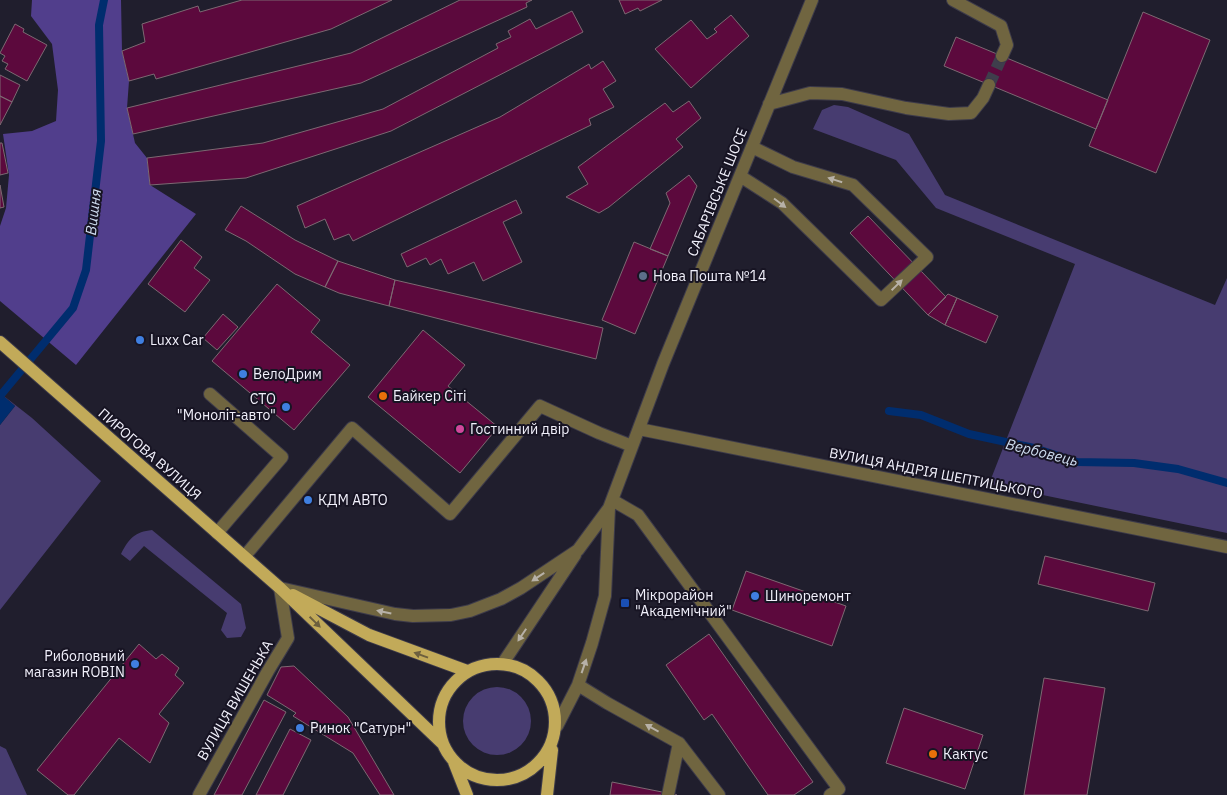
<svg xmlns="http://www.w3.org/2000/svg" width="1227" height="795" font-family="'IBM Plex Sans',sans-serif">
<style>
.green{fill:#473c70}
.forest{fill:#513e8c}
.water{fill:#002d6e}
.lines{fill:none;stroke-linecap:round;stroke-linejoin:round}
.stream{stroke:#002d6e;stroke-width:8}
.building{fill:#5c093d;stroke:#7c6972}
.minor-tunnel{stroke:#3f3e4c;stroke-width:12;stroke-dasharray:12 6;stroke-linecap:butt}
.minor-casing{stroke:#3d3b4a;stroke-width:14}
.major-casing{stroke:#3d3b4a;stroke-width:14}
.minor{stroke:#706540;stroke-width:12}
.major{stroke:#c2aa59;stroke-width:12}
.oneway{fill:#b7b1a7}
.oneway2{fill:#6c5f3e}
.service-dot{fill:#5c6f8a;stroke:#171423;stroke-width:2}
.shop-dot{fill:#3f7fe0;stroke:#171423;stroke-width:2}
.food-dot{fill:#e8710a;stroke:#171423;stroke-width:2}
.hotel-dot{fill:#d1479c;stroke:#171423;stroke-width:2}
.transit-dot{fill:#1a4fb4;stroke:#171423;stroke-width:2}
.labels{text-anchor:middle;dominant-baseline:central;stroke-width:4;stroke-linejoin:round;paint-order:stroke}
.street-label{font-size:14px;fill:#f1f0fb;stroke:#171423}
.poi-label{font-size:14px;fill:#f1f0fb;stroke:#171423;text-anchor:start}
.water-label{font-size:15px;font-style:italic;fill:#cfddf0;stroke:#171423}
</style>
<rect width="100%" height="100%" fill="#201e2d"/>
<!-- green -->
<path class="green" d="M834,105L848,107L909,134L945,195L1215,305L1227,278V533L989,484L1075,264L936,208L896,160L813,129L822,110Z
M0,393L32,418L101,481L0,610V425L15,406Z
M152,530L241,604L246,628L241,637L227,638L221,630L227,613L144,546L130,561L121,554C129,538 135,532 152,530Z
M463 721a34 34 0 1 1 68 0a34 34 0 1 1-68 0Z
M0,746L6,749L27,795H0Z"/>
<!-- forest -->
<path class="forest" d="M32,0H121L122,51L129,81L127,108L135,143L147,158L150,185L196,214L76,365L0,301V226L6,208L9,175L3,134L32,131L56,121L58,90L52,44L31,16Z"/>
<!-- water -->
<path class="water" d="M0,393L15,406L0,425Z"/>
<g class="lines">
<!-- stream -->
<path class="stream" d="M0,396L73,308L86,270L101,141L99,25L104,0
M889,411L921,415L969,434L1034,448L1077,462L1134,463L1178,469L1227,483"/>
</g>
<!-- building -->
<path class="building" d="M242,0H392L331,29L156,79L154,74L129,81L122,51L145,42L142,24L198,6L200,12Z
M460,0H532L526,3L527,7L361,83L133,134L127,108L351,53Z
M619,0H662L640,11L638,8L625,14Z
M572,11L583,32L391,131L246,178L150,185L147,158L263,143L383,109L498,48L496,44L511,37L508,31L530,19L536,29Z
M1143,12L1210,40L1156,173L1089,146Z
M731,15L749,36L691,88L655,49L691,20L707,39L717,32L714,29Z
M15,24L24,29L23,32L47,45L27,81L5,69L8,64L2,61L5,56L0,53Z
M956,37L1108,100L1096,129L944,66Z
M603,61L616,81L603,89L614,107L589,119L591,125L353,241L349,234L334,240L325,219L305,228L297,206L500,117L589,64L591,69Z
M0,75L20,85L12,102L0,96Z
M0,96L12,102L0,125Z
M689,101L701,118L676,139L683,147L609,207L599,213L566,197L588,184L578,167L665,103L673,112Z
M0,143H2L8,173L0,175Z
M689,175L697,186L668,256L650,249L670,203L666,193Z
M0,185L4,207L0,208Z
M516,200L522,213L503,222L522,262L483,281L474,262L448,274L441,259L430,265L426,258L407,267L401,254Z
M241,206L295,240L338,261L325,287L295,274L246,241L225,230Z
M868,216L946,297L928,315L850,233Z
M181,240L202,257L194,268L210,280L185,312L148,284Z
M634,242L668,256L635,334L602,320Z
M338,261L395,280L389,306L339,293L325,287Z
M395,280L603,328L596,359L389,306Z
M277,284L320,320L311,332L350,365L294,430L212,361Z
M948,294L957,298L945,325L928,315Z
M957,298L998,316L986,343L945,325Z
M223,314L238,327L217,350L203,338Z
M423,330L465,365L448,386L498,427L460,473L368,397Z
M1045,556L1155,583L1148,611L1038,584Z
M746,571L846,606L832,646L732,610Z
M709,634L813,782L794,795H768L712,714L704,720L666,665Z
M139,644L156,659L162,654L179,668L175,675L184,683L159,714L169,723L150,763L119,738L74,795H68L37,770Z
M294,666L348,717L394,795H380L353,753L293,716L296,713L267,695L281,667Z
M1044,678L1105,688L1087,795H1024Z
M264,700L286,712L242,795H214Z
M904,708L983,735L965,789L886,763Z
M290,729L311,740L283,795H256Z
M612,782L677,795H610Z"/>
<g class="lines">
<!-- minor-tunnel -->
<path class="minor-tunnel" d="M989,85L1002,56"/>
<defs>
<path id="minor" d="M953,0L1001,26L1007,45L1002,56
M769,104L810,93L842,94L906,108L949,114L971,113L983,98L989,85
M740,176L782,203L881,300L927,257L853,185L793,167L752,147
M210,394L282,457L217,533
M639,429L1227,547
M612,500L638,515L839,789L830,795
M244,557L352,428L450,514L540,406L599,433L632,446
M503,663L575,555
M578,685L607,703L679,743L668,795
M557,726L578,685L592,643L605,596L609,508
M679,743L719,795
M199,795L268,671L288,638L280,588L395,614L413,616L451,615L470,611L501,599L521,588L578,550L609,508L663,364L812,0"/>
<path id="major" d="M0,342L280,588L443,744
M293,595L369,635L467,671
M439 722a58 58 0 1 1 116 0a58 58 0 1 1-116 0Z
M454,762L467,795
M547,795L552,750"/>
</defs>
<!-- minor casing -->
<use href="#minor" class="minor-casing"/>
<!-- major casing -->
<use href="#major" class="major-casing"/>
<!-- minor -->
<use href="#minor" class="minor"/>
<!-- major -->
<use href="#major" class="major"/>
</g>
<!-- one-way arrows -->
<defs><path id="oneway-solid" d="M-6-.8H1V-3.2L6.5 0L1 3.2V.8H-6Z" transform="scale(1.25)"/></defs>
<g class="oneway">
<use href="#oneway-solid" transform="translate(835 180) rotate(-163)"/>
<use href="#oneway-solid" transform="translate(780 203) rotate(37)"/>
<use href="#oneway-solid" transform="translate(897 285) rotate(-44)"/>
<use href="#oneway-solid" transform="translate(538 577) rotate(147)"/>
<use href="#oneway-solid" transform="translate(384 612) rotate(-168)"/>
<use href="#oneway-solid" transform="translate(522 635) rotate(124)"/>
<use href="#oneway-solid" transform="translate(584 666) rotate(-71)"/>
<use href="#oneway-solid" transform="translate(652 728) rotate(-151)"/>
</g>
<g class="oneway2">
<use href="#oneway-solid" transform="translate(315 622) rotate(44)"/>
<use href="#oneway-solid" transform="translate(421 655) rotate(-160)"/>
</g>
<!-- markers -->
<circle class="service-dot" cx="643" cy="276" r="5"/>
<g class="shop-dot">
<circle cx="140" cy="340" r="5"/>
<circle cx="243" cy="374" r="5"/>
<circle cx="286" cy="407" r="5"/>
<circle cx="308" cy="500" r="5"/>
<circle cx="755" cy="596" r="5"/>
<circle cx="135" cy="664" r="5"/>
<circle cx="300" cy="728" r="5"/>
</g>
<g class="food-dot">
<circle cx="383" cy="396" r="5"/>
<circle cx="933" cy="754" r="5"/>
</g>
<circle class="hotel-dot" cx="460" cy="429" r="5"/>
<rect class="transit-dot" x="620" y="598" width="10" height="10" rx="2.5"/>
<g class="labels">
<!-- street labels -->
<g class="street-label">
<text transform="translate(717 192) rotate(-68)">САБАРІВСЬКЕ ШОСЕ</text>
<text transform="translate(150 454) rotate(41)">ПИРОГОВА ВУЛИЦЯ</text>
<text transform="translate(936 473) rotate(11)">ВУЛИЦЯ АНДРІЯ ШЕПТИЦЬКОГО</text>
<text transform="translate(235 700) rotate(-60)">ВУЛИЦЯ ВИШЕНЬКА</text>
</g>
<!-- poi labels -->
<g class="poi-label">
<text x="653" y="276">Нова Пошта №14</text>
<text x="150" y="340">Luxx Car</text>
<text x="253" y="374">ВелоДрим</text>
<text x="393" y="396">Байкер Сіті</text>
<text x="276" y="399" text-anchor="end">СТО<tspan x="276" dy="16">"Моноліт-авто"</tspan></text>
<text x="470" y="429">Гостинний двір</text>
<text x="318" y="500">КДМ АВТО</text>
<text x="635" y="595">Мікрорайон<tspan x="635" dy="16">"Академічний"</tspan></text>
<text x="765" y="596">Шиноремонт</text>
<text x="125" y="656" text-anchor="end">Риболовний<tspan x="125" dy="16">магазин ROBIN</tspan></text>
<text x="310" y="728">Ринок "Сатурн"</text>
<text x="943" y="754">Кактус</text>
</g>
<!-- water labels -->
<g class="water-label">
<text transform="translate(93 212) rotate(-83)">Вишня</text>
<text transform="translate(1042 452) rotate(14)">Вербовець</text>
</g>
</g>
</svg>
